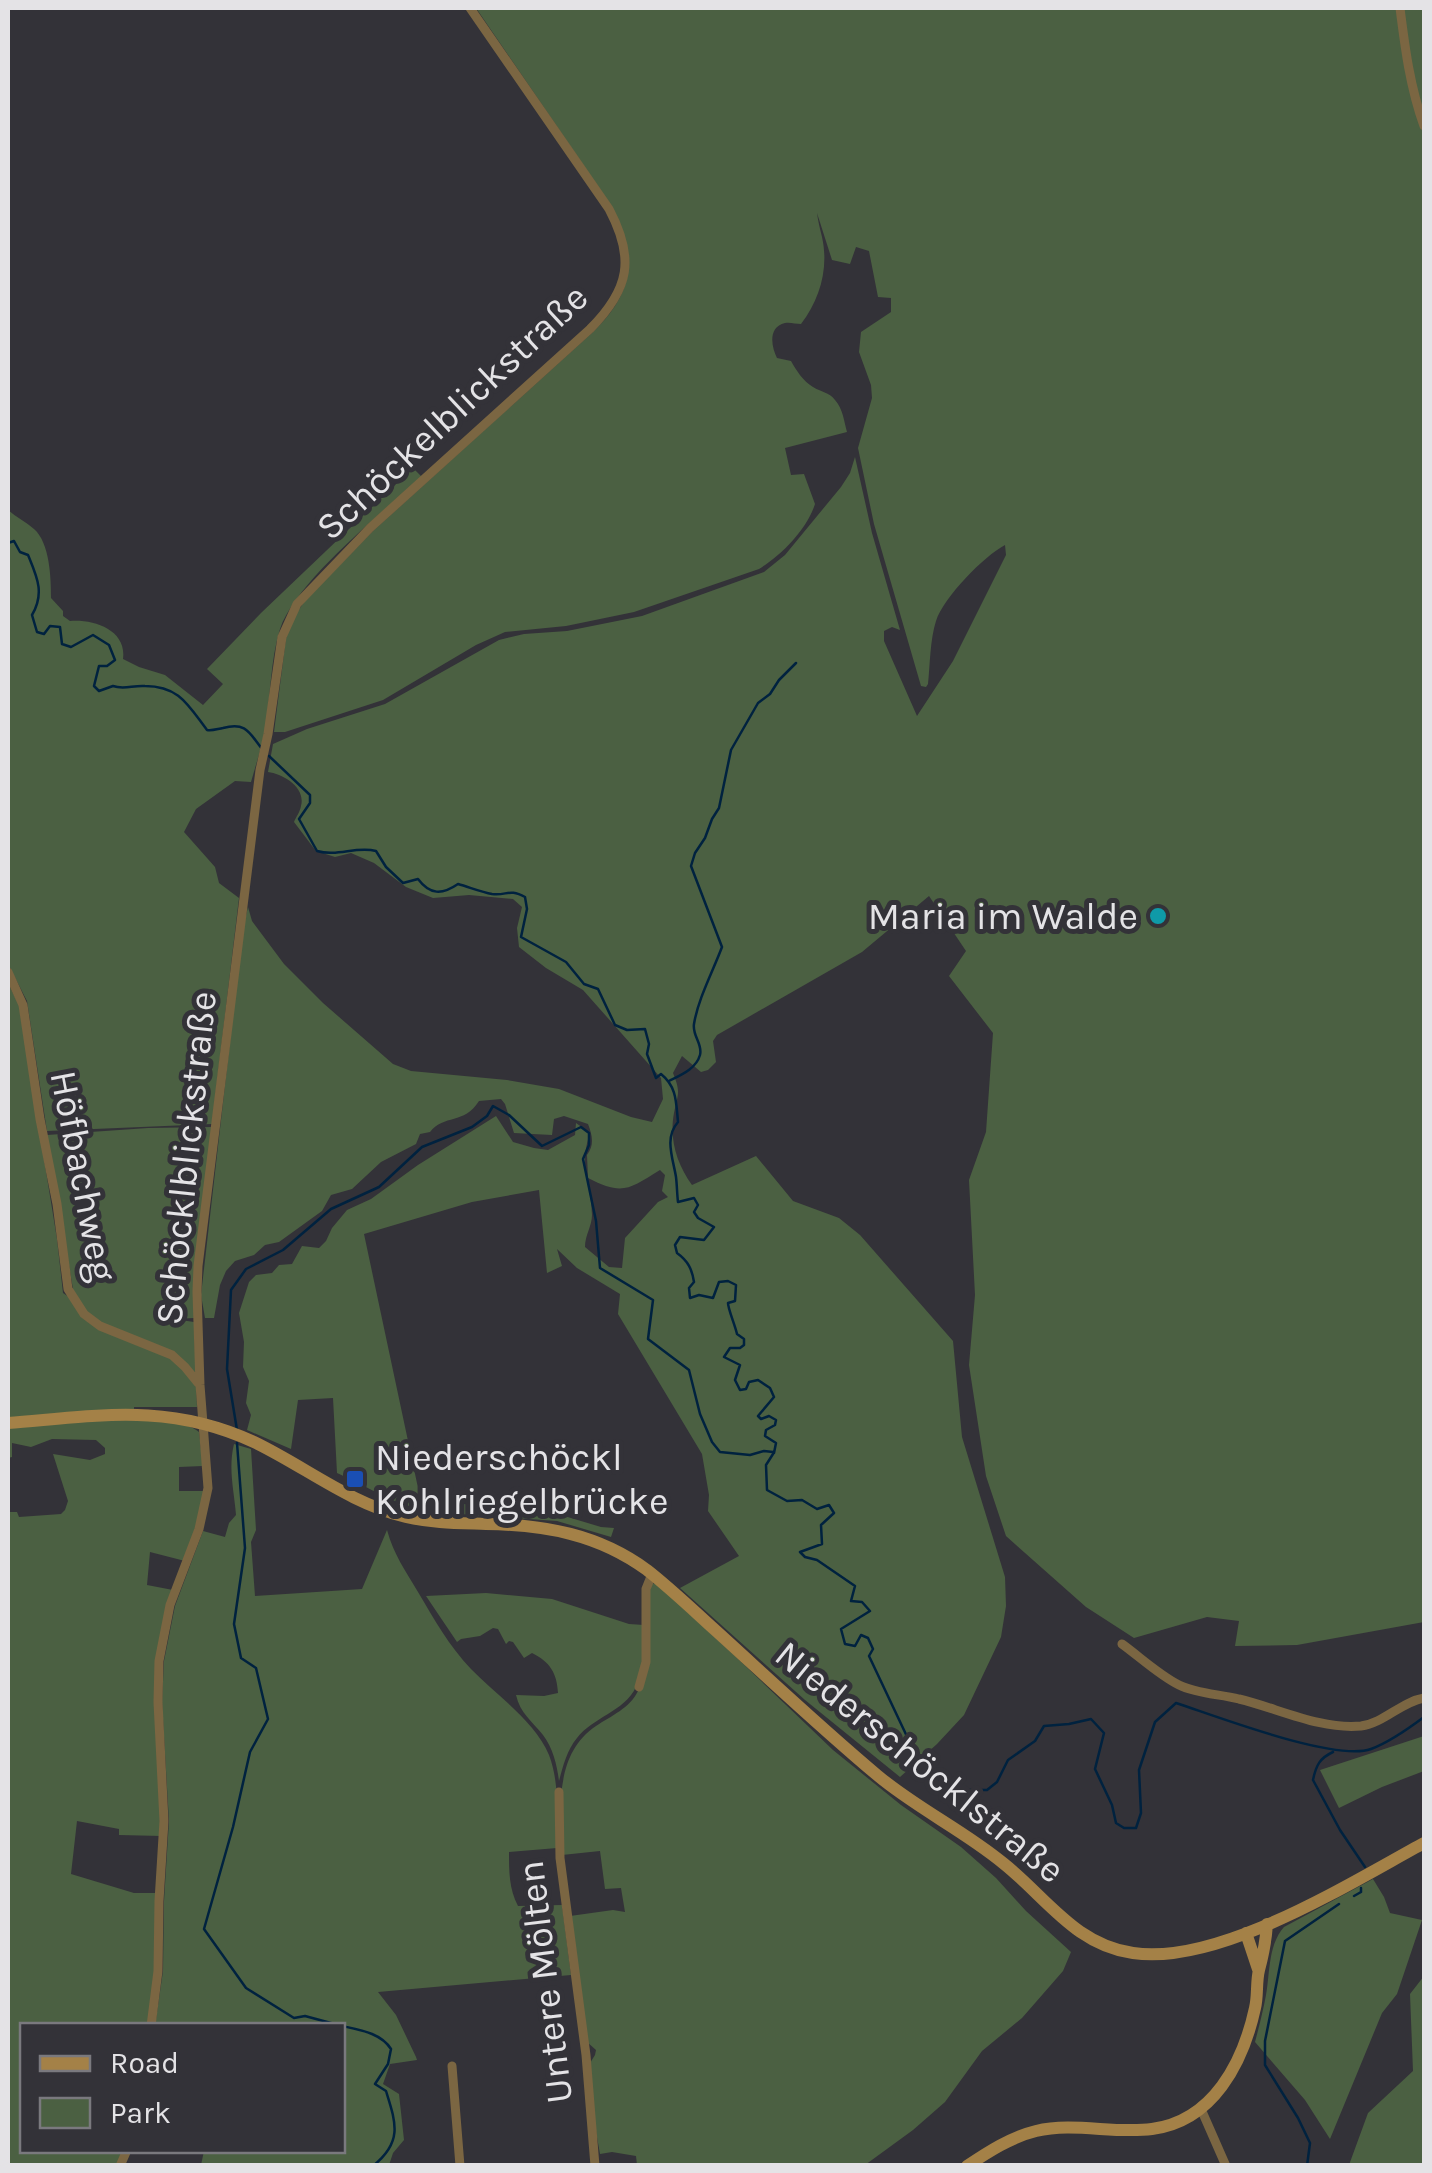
<svg xmlns="http://www.w3.org/2000/svg" width="1432" height="2173" font-family="Karla,sans-serif">
<style>
.green{fill:#4b6042}
.lines{fill:none;stroke-linecap:round;stroke-linejoin:round}
.stream{stroke:#00223f;stroke-width:2.5}
.street{stroke:#7b6642;stroke-width:9}
.secondary{stroke:#a48147;stroke-width:12}
.culture-dot{fill:#0f9aa8;stroke:#333238;stroke-width:4}
.transit-dot{fill:#1a4fb4;stroke:#333238;stroke-width:4}
.labels{text-anchor:middle;dominant-baseline:central;stroke-width:10;stroke-linejoin:round;paint-order:stroke}
.street-label{font-size:38px;fill:#e4e3e6;stroke:#333238}
.poi-label{font-size:38px;fill:#e4e3e6;stroke:#333238;text-anchor:end}
</style>
<rect width="100%" height="100%" fill="#333238"/>
<!-- green -->
<path class="green" d="M476,8H1424V1622L1297,1645L1235,1646L1239,1621L1207,1617L1134,1638L1086,1607L1006,1536L986,1476L969,1365L975,1295L969,1180L986,1132L993,1033L949,976L966,951L929,896L862,952L717,1035L713,1041L716,1062L708,1070L701,1072L682,1056L673,1073C681,1093 678,1093 674,1113C669,1140 677,1164 692,1185L756,1156L793,1201L839,1218L860,1235L953,1341L962,1437L1005,1577L1006,1606L1001,1637L964,1715L937,1744L900,1777L805,1700L680,1588L739,1556L708,1511L709,1495L702,1454L618,1314L620,1294L577,1268L557,1249L562,1266L547,1273L539,1190L472,1202L364,1234L421,1502L546,1508L551,1512L601,1527L614,1528L611,1537L557,1521L432,1512C396,1506 369,1487 337,1473L333,1398L298,1400L291,1449L247,1430L251,1415L246,1403L249,1381L243,1367L244,1342L239,1313L249,1282L256,1275L272,1273L279,1265L292,1264L302,1246L319,1248L326,1241L332,1228L347,1210L371,1199L418,1165L496,1116L513,1142L534,1148L548,1150L575,1135L576,1123L590,1133C578,1169 591,1181 592,1215C592,1226 585,1235 585,1247L609,1267L622,1268L625,1238L658,1202L668,1197L662,1191L665,1175L660,1170C629,1189 623,1196 588,1178L587,1155C595,1144 592,1135 588,1124L564,1116L554,1119L552,1135L514,1133L505,1104L501,1099L479,1101C464,1125 444,1114 430,1132L420,1134L416,1144L381,1162L352,1189L331,1195L322,1211L279,1242L265,1245L254,1255L235,1261L226,1271L220,1285L214,1318H205L201,1295L243,928L248,907L252,921L284,964L323,1003L393,1064L411,1071L507,1080L559,1089L631,1117L652,1122L663,1099L661,1078L583,990L546,968L519,947L517,928L522,907L513,899L469,895L433,898L406,887L374,863L351,853L335,857L316,851L294,822C296,817 300,812 301,806C306,787 283,774 268,772L273,744L307,729L385,704L499,640L524,634L567,631L642,616L764,572L785,555L841,487L850,473L855,457L872,533L900,630L892,627L884,631V641L917,716L953,661L1006,555L1005,545C984,556 944,597 936,621C930,640 930,664 928,684L926,687L921,686L874,524L858,448L872,398L871,385L859,352L861,332L891,312V298L878,297L869,251L856,247L850,264L832,260L817,213C818,221 820,229 822,237C829,268 820,299 801,324C796,324 790,322 785,323C768,327 771,346 777,358L791,361C796,370 803,381 813,387C821,392 829,392 835,400C843,409 844,421 847,432L785,448L791,475L804,474L815,504C807,529 782,555 759,569L634,612L566,626L505,632L476,645L383,700L285,732H274L286,638L294,617L304,602L373,531L593,332C635,291 637,258 612,207Z
M413,468L422,477C383,512 296,581 280,629C270,661 271,696 265,729C262,747 256,764 251,782L235,781L196,809L184,832L215,867L219,883L239,898L212,1124L47,1131L27,1001L8,964V510C16,517 26,522 34,529C50,543 51,578 51,598L63,611V616L70,621C94,619 127,630 123,659L139,667L165,675L203,705L223,684L207,669L261,613Z
M8,983L19,1005L57,1239L63,1293L75,1301L47,1135L148,1128L212,1127L194,1318L174,1319L194,1322L197,1407H134V1420C154,1420 183,1419 199,1432L203,1466L179,1467V1491H205L202,1511L185,1561L150,1552L147,1585L173,1590L161,1633L162,1836L119,1835V1829L77,1821L71,1874L134,1893H157L155,1971L148,2025L22,2026V2150L124,2151L117,2165H8V1512H17L19,1517L61,1514L65,1510L68,1501L53,1454L90,1460L105,1454V1448L96,1440L52,1439L31,1447L12,1443V1457L8,1458Z
M234,1444L251,1449L256,1530L251,1542L255,1596L362,1589L387,1530C394,1555 405,1570 418,1592C434,1619 449,1646 471,1669C496,1695 535,1721 549,1755C560,1784 557,1818 557,1848L509,1852C509,1871 509,1889 518,1906L562,1905L571,1975L378,1992L396,2015L416,2057L417,2060L390,2064L383,2084L399,2094L404,2140L393,2153L389,2165H201L204,2151L342,2150V2026H155L163,1971L164,1901L169,1821L162,1702L164,1661L175,1606L203,1531L225,1537L229,1523L236,1515C234,1490 228,1469 234,1444Z
M652,1583L658,1585L735,1656L833,1750L901,1805L961,1847L996,1878L1026,1911L1071,1952L1063,1971L1022,2018L982,2051L945,2102L913,2130L865,2165H637L636,2156L612,2152L600,2154L594,2120L590,2063L595,2055L596,2050L587,2042L570,1916L613,1910L625,1912L621,1888L605,1889L600,1851L562,1855C560,1810 554,1754 596,1726C611,1716 630,1708 638,1691C642,1683 642,1671 642,1661C644,1635 644,1608 652,1583Z
M486,1593L552,1599L629,1624L644,1625C644,1646 645,1668 636,1687C624,1712 593,1717 577,1738C567,1750 563,1766 559,1781C557,1765 553,1748 543,1735C532,1721 520,1713 516,1695L544,1696L558,1693C557,1673 550,1662 532,1653L524,1658L513,1642L509,1641L506,1644L498,1629L493,1628L480,1636L461,1639L457,1642L426,1596Z
M1424,1736V1771L1382,1787L1339,1808L1320,1770Z
M1373,1879L1384,1897L1390,1913L1422,1920L1397,1994L1382,2013L1330,2139L1305,2100L1255,2042C1259,2027 1263,2011 1266,1995C1270,1973 1268,1945 1284,1927Z
M1424,1976V2165H1349L1368,2113L1413,2071L1410,1994Z"/>
<g class="lines">
<!-- stream -->
<path class="stream" d="M8,543L14,541L20,552L28,555C37,577 45,593 32,615L37,632L44,634L50,626L60,627L62,644L71,647L93,635L109,645L115,660L107,666H99L94,686L99,691L113,686C124,690 133,685 145,686C179,686 188,705 207,730C212,731 217,729 223,728C248,721 250,735 263,750
M269,756L310,795V803L299,819L317,851C337,857 356,846 376,851L386,867L403,883L418,879C430,895 442,895 458,884C469,887 481,892 492,894C507,896 509,888 525,897L527,909L521,937L566,962L584,984L598,989L615,1025L627,1030L645,1029L649,1044L647,1054L656,1078L661,1074C677,1087 676,1102 678,1122C664,1138 673,1158 676,1177C677,1185 677,1194 678,1202L694,1198L698,1205L694,1212L698,1218L714,1227L704,1240L680,1237L675,1245L677,1253C688,1261 692,1269 694,1282L689,1288L690,1298L699,1295L713,1298L719,1282L728,1281L736,1285L735,1301L728,1303C728,1309 735,1325 737,1334L744,1339V1345L740,1348H730L724,1357L740,1365L735,1380L740,1390L746,1389L749,1382L758,1380L770,1388L774,1397L758,1416L761,1419L769,1416L776,1420L775,1425L766,1430L765,1436L776,1443L774,1453
M669,1081C681,1075 696,1069 700,1055C703,1044 692,1036 694,1024C698,999 713,971 722,947L691,866L695,853L705,838L712,819L719,808L731,750L758,703L770,694L779,680L796,663
M237,1430L227,1369L231,1290L246,1269L283,1250L331,1209L379,1187L422,1147L472,1127L487,1116L493,1106L509,1115L542,1146L581,1127L589,1133V1145L583,1159L596,1221L600,1268L653,1300L648,1339L689,1370L700,1414L712,1442L720,1452L750,1455L764,1451L773,1452
M237,1443L245,1548L234,1624L241,1658L256,1668L268,1719L250,1752L233,1827L204,1929L246,1988L294,2018L305,2016L342,2026
M773,1454L766,1465L767,1490L787,1501L802,1500L817,1509L829,1505L834,1513L821,1525L822,1544L800,1552L805,1557L817,1560L855,1586L851,1601L862,1602L870,1611L841,1629L845,1644L855,1646L861,1635L868,1638L873,1649L869,1656L911,1745
M1333,1752C1320,1758 1316,1765 1313,1780L1340,1830L1365,1867
M933,1774L945,1785L963,1790H987L997,1782L1008,1760L1035,1741L1044,1726L1069,1724L1091,1719L1104,1733L1095,1769L1112,1805L1116,1823L1124,1828H1136L1141,1813L1139,1770L1155,1722L1176,1703C1216,1716 1335,1762 1371,1749C1390,1742 1408,1729 1424,1717
M1354,1896L1361,1892V1888
M342,2026C360,2030 381,2033 391,2049L388,2064L375,2084L386,2091C396,2123 403,2142 373,2166
M1307,2166L1310,2143L1298,2118L1265,2065V2041L1285,1941L1339,1904"/>
<!-- street -->
<path class="street" d="M1400,8C1405,48 1410,87 1424,126
M8,972L23,1005L40,1119L57,1204L68,1289L84,1314L100,1326L172,1355L185,1367L198,1383
M1122,1644C1140,1657 1159,1675 1179,1685C1197,1694 1220,1694 1239,1699C1277,1708 1321,1730 1361,1726C1384,1723 1401,1702 1424,1698
M639,1687L646,1662V1589L652,1574
M559,1792L560,1858L586,2055L595,2166
M151,2026L158,1971L159,1901L164,1821L158,1702L159,1661L170,1605L199,1529L208,1488L200,1385L197,1292L198,1266L260,770L268,734L282,637L297,604L370,528L590,329C630,289 635,258 609,209L470,8
M452,2066L460,2166
M1201,2109L1226,2166
M120,2166L127,2150"/>
<!-- secondary -->
<path class="secondary" d="M8,1423C97,1416 168,1402 254,1442C306,1467 349,1503 406,1517C432,1523 460,1523 486,1524C545,1525 598,1534 647,1570C670,1588 692,1609 714,1629C768,1678 821,1728 877,1775C916,1808 963,1830 1003,1863C1046,1897 1075,1945 1133,1953C1219,1966 1350,1883 1424,1843
M1246,1933L1258,1969
M967,2166C988,2152 1011,2137 1036,2131C1073,2122 1114,2134 1152,2129C1213,2121 1243,2063 1255,2008C1258,1996 1256,1982 1259,1970C1263,1955 1266,1940 1267,1924"/>
</g>
<!-- markers -->
<circle class="culture-dot" cx="1158" cy="916" r="10"/>
<rect class="transit-dot" x="345" y="1469" width="20" height="20" rx="5"/>
<g class="labels">
<!-- street labels -->
<g class="street-label">
<text transform="translate(452 412) rotate(-43)">Schöckelblickstraße</text>
<text transform="translate(186 1158) rotate(-84)">Schöcklblickstraße</text>
<text transform="translate(83 1176) rotate(79)">Höfbachweg</text>
<text transform="translate(920 1762) rotate(39)">Niederschöcklstraße</text>
<text transform="translate(545 1982) rotate(-97)">Untere Mölten</text>
</g>
<!-- poi labels -->
<g class="poi-label">
<text x="1138" y="916">Maria im Walde</text>
<text x="375" y="1457" text-anchor="start">Niederschöckl<tspan x="375" dy="44">Kohlriegelbrücke</tspan></text>
</g>
</g>
<!-- border -->
<rect width="1432" height="2173" fill="none" stroke="#e4e3e6" stroke-width="20"/>
<!-- legend -->
<rect x="20" y="2023" width="325" height="130" fill="#333238" stroke="#7a797e" stroke-width="2.5"/>
<rect x="40" y="2056" width="50" height="15" fill="#a48147" stroke="#7a797e" stroke-width="2.5"/>
<text x="110" y="2073" font-size="30" fill="#e4e3e6">Road</text>
<rect x="40" y="2098" width="50" height="30" fill="#4b6042" stroke="#7a797e" stroke-width="2.5"/>
<text x="110" y="2123" font-size="30" fill="#e4e3e6">Park</text>
</svg>
